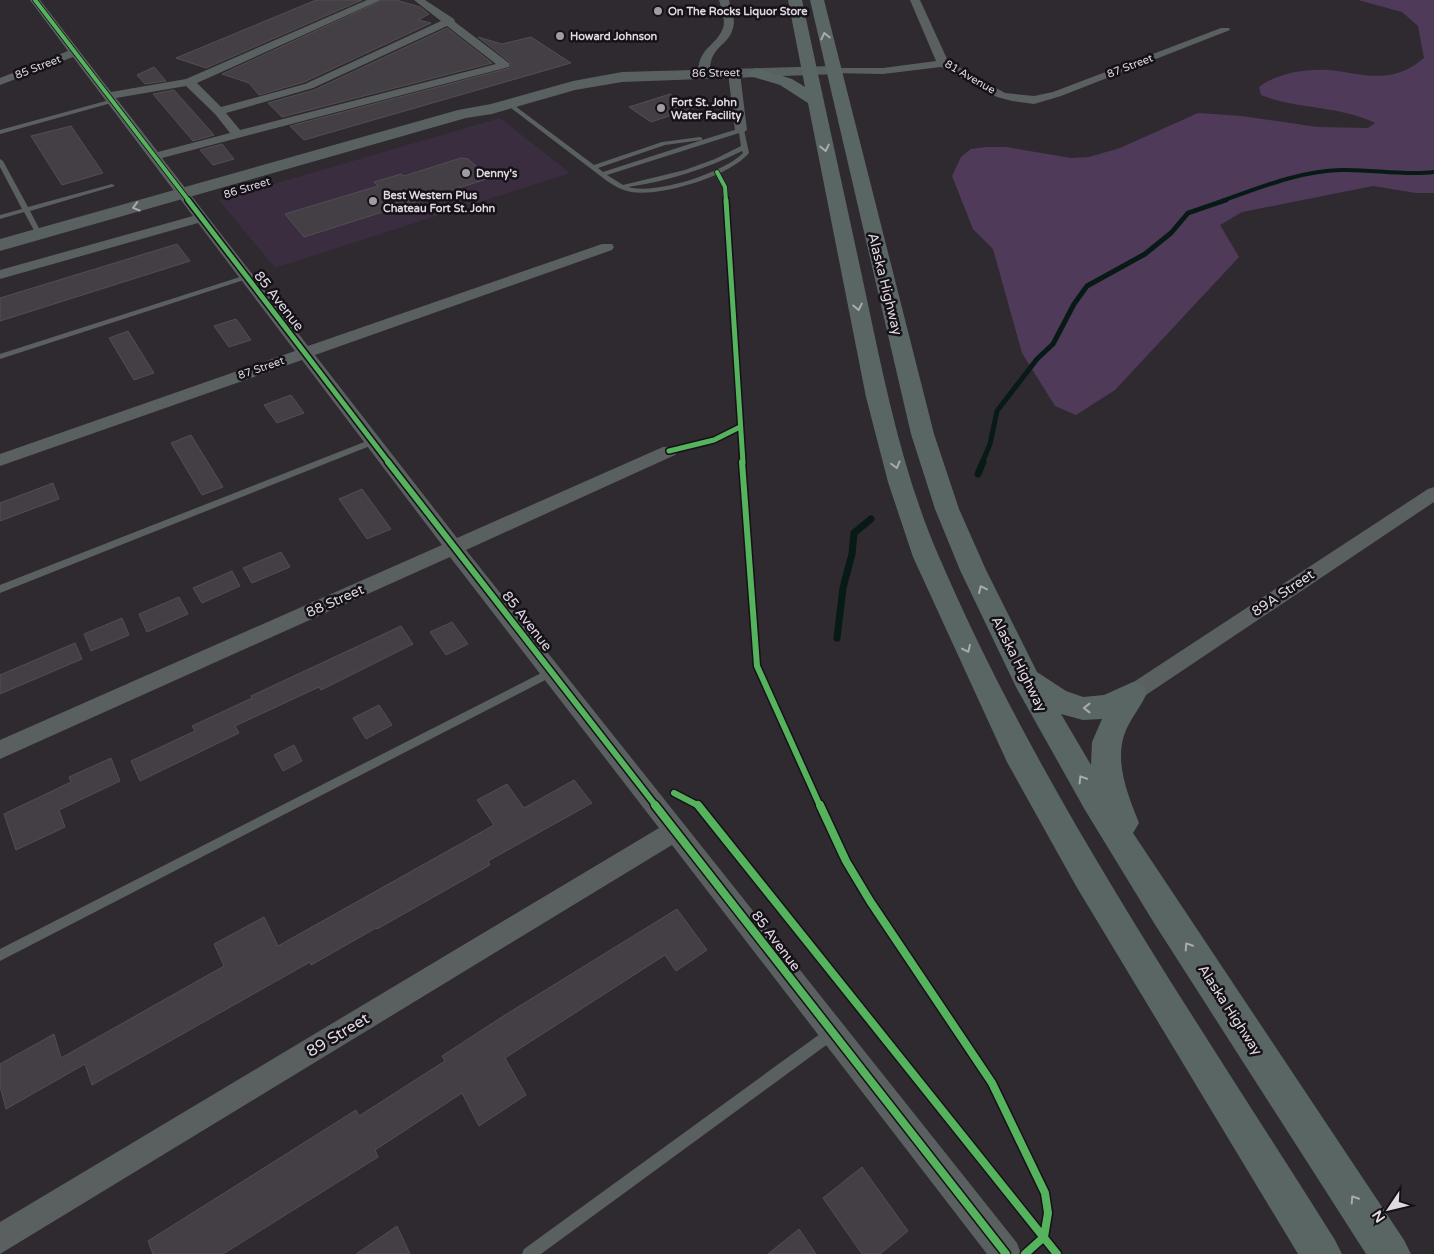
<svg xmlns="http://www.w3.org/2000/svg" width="1434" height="1254" font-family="'Varela Round',sans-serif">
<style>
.built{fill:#392d3f}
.green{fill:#503a5a}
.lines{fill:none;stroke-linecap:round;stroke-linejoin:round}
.stream-far2{stroke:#071a16;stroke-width:4}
.stream-far1{stroke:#071a16;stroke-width:5}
.stream{stroke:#071a16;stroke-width:7}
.building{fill:#433f44;stroke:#524e54}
.lane{fill:#59605f;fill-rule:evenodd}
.street{fill:#59605f;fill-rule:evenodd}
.secondary{fill:#586060;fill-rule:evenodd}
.highway{fill:#5a6664;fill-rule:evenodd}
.cycleway-far3-casing{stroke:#151117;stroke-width:5.5}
.cycleway-far2-casing{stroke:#151117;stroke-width:8}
.cycleway-far1-casing{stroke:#151117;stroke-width:9}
.cycleway-casing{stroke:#151117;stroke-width:11}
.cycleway-far3{stroke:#56b35d;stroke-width:4}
.cycleway-far2{stroke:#56b35d;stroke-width:5}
.cycleway-far1{stroke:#56b35d;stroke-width:6}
.cycleway{stroke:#56b35d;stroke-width:8}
.oneway{stroke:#aaabb0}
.oneway2{stroke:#a9a9ae}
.poi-dot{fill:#a19ca4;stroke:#151117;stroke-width:2}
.labels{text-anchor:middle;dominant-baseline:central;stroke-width:5;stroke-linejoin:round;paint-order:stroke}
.far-poi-label{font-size:11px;font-weight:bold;fill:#dfd9e2;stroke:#151117;text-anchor:start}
.far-street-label{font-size:11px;fill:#dfd9e2;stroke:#151117}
.street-label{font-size:14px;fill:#dfd9e2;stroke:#151117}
.near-street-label{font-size:16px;fill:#dfd9e2;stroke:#151117}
</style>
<rect width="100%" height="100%" fill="#2f2a30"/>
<!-- built -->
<path class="built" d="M500,118L570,173L275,268L219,200Z"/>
<!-- green -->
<path class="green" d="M1358,0H1434V193H1416L1373,186L1242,212L1220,225L1239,257L1115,390L1076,415L1055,406L1022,353L993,249L973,229L952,176L961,157L971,149L986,147H1006L1071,158L1089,157L1120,148L1198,113L1242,116L1317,127L1368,128L1375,123C1338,105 1298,110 1261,95L1259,87C1278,72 1313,67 1337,71C1371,76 1395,83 1424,58L1418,26L1402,12Z"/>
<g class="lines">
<!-- stream-far2 -->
<path class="stream-far2" d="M1222,201C1261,187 1300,171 1341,170C1372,169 1403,176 1434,172"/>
<!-- stream-far1 -->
<path class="stream-far1" d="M982,463L990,444L997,411L1037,359L1053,344L1074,304L1087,286L1145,254L1171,233L1188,213L1226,200"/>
<!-- stream -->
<path class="stream" d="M978,474L983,462
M837,638L843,588L852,554L854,533L871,519"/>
</g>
<!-- building -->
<path class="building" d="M316,0H362L206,68L176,58Z
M383,0H396L420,7L429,14L418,20L431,23L304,82L259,95L249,83L222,74Z
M447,28L492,63L282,117L268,103L314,90Z
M478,37L502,44L531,37L571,63L304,140L290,126L510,68V62Z
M154,67L166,81L145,84L137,75Z
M174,90L214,135L193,141L153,94Z
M670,94L693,108L651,122L629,107Z
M71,126L103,173L62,185L31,136Z
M222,144L234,159L213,165L200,150Z
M461,158L468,159L490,178L304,237L285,214L378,186L374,182L401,174L404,176Z
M177,244L190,261L0,321V298Z
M236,319L251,340L229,347L214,326Z
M128,331L154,373L134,380L109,338Z
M291,395L304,413L277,423L264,405Z
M191,435L223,487L202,495L171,443Z
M53,483L59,499L0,521V503Z
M362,489L391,529L367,539L339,499Z
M281,552L290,567L252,583L243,568Z
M232,571L240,586L202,603L193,588Z
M179,597L188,614L147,632L139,614Z
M122,618L129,635L91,651L84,634Z
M452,622L468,644L446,655L430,632Z
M401,626L413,644L321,690L319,687L235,726L239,733L140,781L131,761L195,731L192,726L252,698L251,696Z
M75,643L82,659L0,694V675Z
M379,705L392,725L366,739L353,718Z
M294,745L302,761L283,771L274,755Z
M111,758L120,781L59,810L65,827L16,850L4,814L71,782L69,777Z
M574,780L592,803L488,861L490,865L377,929L376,928L311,965L310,962L92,1085L85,1064L6,1109L0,1086V1064L54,1034L61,1058L224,966L214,944L264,917L278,946L494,825L477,800L507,784L524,808Z
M677,909L707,950L676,971L665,955L505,1058L526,1095L479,1126L462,1093L375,1150L378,1157L223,1254H153L148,1241L356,1110L359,1116L445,1061L442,1056L505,1015Z
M862,1167L908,1231L880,1254H862L823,1198Z
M397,1226L410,1254H356Z
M799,1229L816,1254H768Z"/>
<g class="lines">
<!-- lane -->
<path class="lane" d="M113,99L115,100V102L0,134V130Z
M507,103H511L594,165L662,142L700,137L702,138V140L741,128L744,130L749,153C730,176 661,197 631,192C622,190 614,186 607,181L507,105ZM739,133L741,146L715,159L685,170L623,185L607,175ZM702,140L603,172L598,168L665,145ZM742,151L743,153C723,173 656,195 628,187C668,181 706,169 742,151Z
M0,159L3,161L28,207L112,184L115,186L30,211L42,234L39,236L36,234L24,212L0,219V215L22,209L0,167Z
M243,276L250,278L0,359V354Z
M372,439L376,442L375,444L0,593V585Z
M551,668L555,669L556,672L555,675L0,961V949Z
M831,1026L836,1028L838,1033L836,1038L541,1254H522L524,1249Z"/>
<!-- street -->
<path class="street" d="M30,0H40L111,92L186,79L367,0H381L197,83L221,107L305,84L441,21L414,0H425L454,19L455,22L509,63V67L162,158L308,346L602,244H612L614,247L612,250L315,355L457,538L663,447H675L678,451L675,455L466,550L1017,1243L1021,1254H987L672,845L0,1254V1222L659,828L450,557L0,759V740L442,545L302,360L0,466V454L295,351L198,223L0,279V270L193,216L73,57L0,85V78L68,51ZM447,26L496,64L240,130L226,113L313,88ZM186,86L215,114L230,133L158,152L116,98Z
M719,0H729C731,9 736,19 733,28C728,47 709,46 710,73L704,76L698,73C699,46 715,48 723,28C726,20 721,8 719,0Z
M910,0H920L948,61L1005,93L1034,96L1053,92L1221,28H1229L1230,30L1061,96L1034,104L1012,101L997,97L941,67L883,74L830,73V69L834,68H883L936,61Z
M734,70L740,73L747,130L741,134L735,130L728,73Z
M1434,487V502L1140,699L1133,701L1126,699L1122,693L1126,687L1428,489Z"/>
<!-- secondary -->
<path class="secondary" d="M834,66L839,68L842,71L839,74L622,82L575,90L492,114L466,118L0,251V239L458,110L491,104L573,81L622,72Z"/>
<!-- highway -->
<path class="highway" d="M788,0H802C823,98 845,197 866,295C885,384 903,475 940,559C1044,800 1196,1018 1335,1240L1342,1254H1298L1076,886L1007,762L913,557L888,482L866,397L808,103L780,85L750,76L748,73L756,68L792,79L805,87Z
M810,0H824L934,434L959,509L986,570L1037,672L1066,691L1083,697L1104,695L1133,682L1143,685L1147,693C1141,706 1132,717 1126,730C1113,760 1128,795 1139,823L1133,833L1404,1240L1411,1254H1366L1154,923L1085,810L1016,687L960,570L935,509L911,434ZM1061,714L1083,720L1102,719L1092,742L1091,765Z"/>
<defs>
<path id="cycleway-far3" d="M35,0L189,201
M717,172L725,187L726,201"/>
<path id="cycleway-far2" d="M188,200L389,463
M726,200L743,463
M669,451L714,440L740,427"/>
<path id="cycleway-far1" d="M388,462L656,806
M742,462L757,666L820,806
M674,793L699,806"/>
<path id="cycleway" d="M655,805L1006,1254
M698,805L1057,1254
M820,805L846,861L870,901L992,1083L1045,1193L1048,1213L1044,1237L1025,1254"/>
</defs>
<!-- cycleway-far3 casing -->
<use href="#cycleway-far3" class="cycleway-far3-casing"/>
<!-- cycleway-far2 casing -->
<use href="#cycleway-far2" class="cycleway-far2-casing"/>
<!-- cycleway-far1 casing -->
<use href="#cycleway-far1" class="cycleway-far1-casing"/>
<!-- cycleway casing -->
<use href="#cycleway" class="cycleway-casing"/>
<!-- cycleway-far3 -->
<use href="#cycleway-far3" class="cycleway-far3"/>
<!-- cycleway-far2 -->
<use href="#cycleway-far2" class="cycleway-far2"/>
<!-- cycleway-far1 -->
<use href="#cycleway-far1" class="cycleway-far1"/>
<!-- cycleway -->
<use href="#cycleway" class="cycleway"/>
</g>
<!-- one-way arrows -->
<defs><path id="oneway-chevron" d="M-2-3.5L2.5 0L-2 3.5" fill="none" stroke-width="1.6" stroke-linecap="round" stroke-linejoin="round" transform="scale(1.25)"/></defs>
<g class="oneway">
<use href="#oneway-chevron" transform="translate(825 36) rotate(-103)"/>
<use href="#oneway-chevron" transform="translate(825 148) rotate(78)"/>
<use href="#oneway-chevron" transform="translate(858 307) rotate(78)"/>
<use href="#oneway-chevron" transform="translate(896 465) rotate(75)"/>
<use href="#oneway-chevron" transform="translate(982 589) rotate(-115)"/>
<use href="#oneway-chevron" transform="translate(967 649) rotate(65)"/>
<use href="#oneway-chevron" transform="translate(1087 708) rotate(-180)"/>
<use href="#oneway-chevron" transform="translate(1082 779) rotate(-122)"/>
<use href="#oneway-chevron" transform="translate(1188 946) rotate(-123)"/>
<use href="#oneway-chevron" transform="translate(1354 1199) rotate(-123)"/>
</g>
<use class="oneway2" href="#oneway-chevron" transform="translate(136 207) rotate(164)"/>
<!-- markers -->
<g class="poi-dot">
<circle cx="658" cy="11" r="5"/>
<circle cx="560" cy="36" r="5"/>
<circle cx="661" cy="108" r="5"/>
<circle cx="466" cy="173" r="5"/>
<circle cx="373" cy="201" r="5"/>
</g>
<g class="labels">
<!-- far-poi labels -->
<g class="far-poi-label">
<text x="668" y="11">On The Rocks Liquor Store</text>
<text x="570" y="36">Howard Johnson</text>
<text x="671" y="102">Fort St. John<tspan x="671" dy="13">Water Facility</tspan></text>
<text x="476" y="173">Denny's</text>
<text x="383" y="195">Best Western Plus<tspan x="383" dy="13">Chateau Fort St. John</tspan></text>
</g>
<!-- far-street labels -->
<g class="far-street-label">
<text transform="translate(1130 66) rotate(-21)">87 Street</text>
<text transform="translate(38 67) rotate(-21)">85 Street</text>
<text transform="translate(716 73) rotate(-1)">86 Street</text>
<text transform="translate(970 77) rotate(30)">81 Avenue</text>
<text transform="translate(247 188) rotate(-17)">86 Street</text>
<text transform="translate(261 368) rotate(-19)">87 Street</text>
</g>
<!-- street labels -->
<g class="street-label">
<text transform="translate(885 284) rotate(76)">Alaska Highway</text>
<text transform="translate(279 301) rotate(52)">85 Avenue</text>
<text transform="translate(1283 593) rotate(-34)">89A Street</text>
<text transform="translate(335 601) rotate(-24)">88 Street</text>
<text transform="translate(527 621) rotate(52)">85 Avenue</text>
<text transform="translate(1019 664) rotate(63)">Alaska Highway</text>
<text transform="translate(776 941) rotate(53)">85 Avenue</text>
<text transform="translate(1230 1010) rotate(57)">Alaska Highway</text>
</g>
<!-- near-street labels -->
<g class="near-street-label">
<text transform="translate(338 1035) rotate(-31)">89 Street</text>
</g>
</g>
<!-- north arrow -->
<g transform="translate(1389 1209) rotate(235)" stroke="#151117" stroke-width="4" paint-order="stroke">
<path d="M0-4L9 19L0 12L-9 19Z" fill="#dfd9e2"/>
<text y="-8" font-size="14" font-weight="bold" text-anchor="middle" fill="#dfd9e2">N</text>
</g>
</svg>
